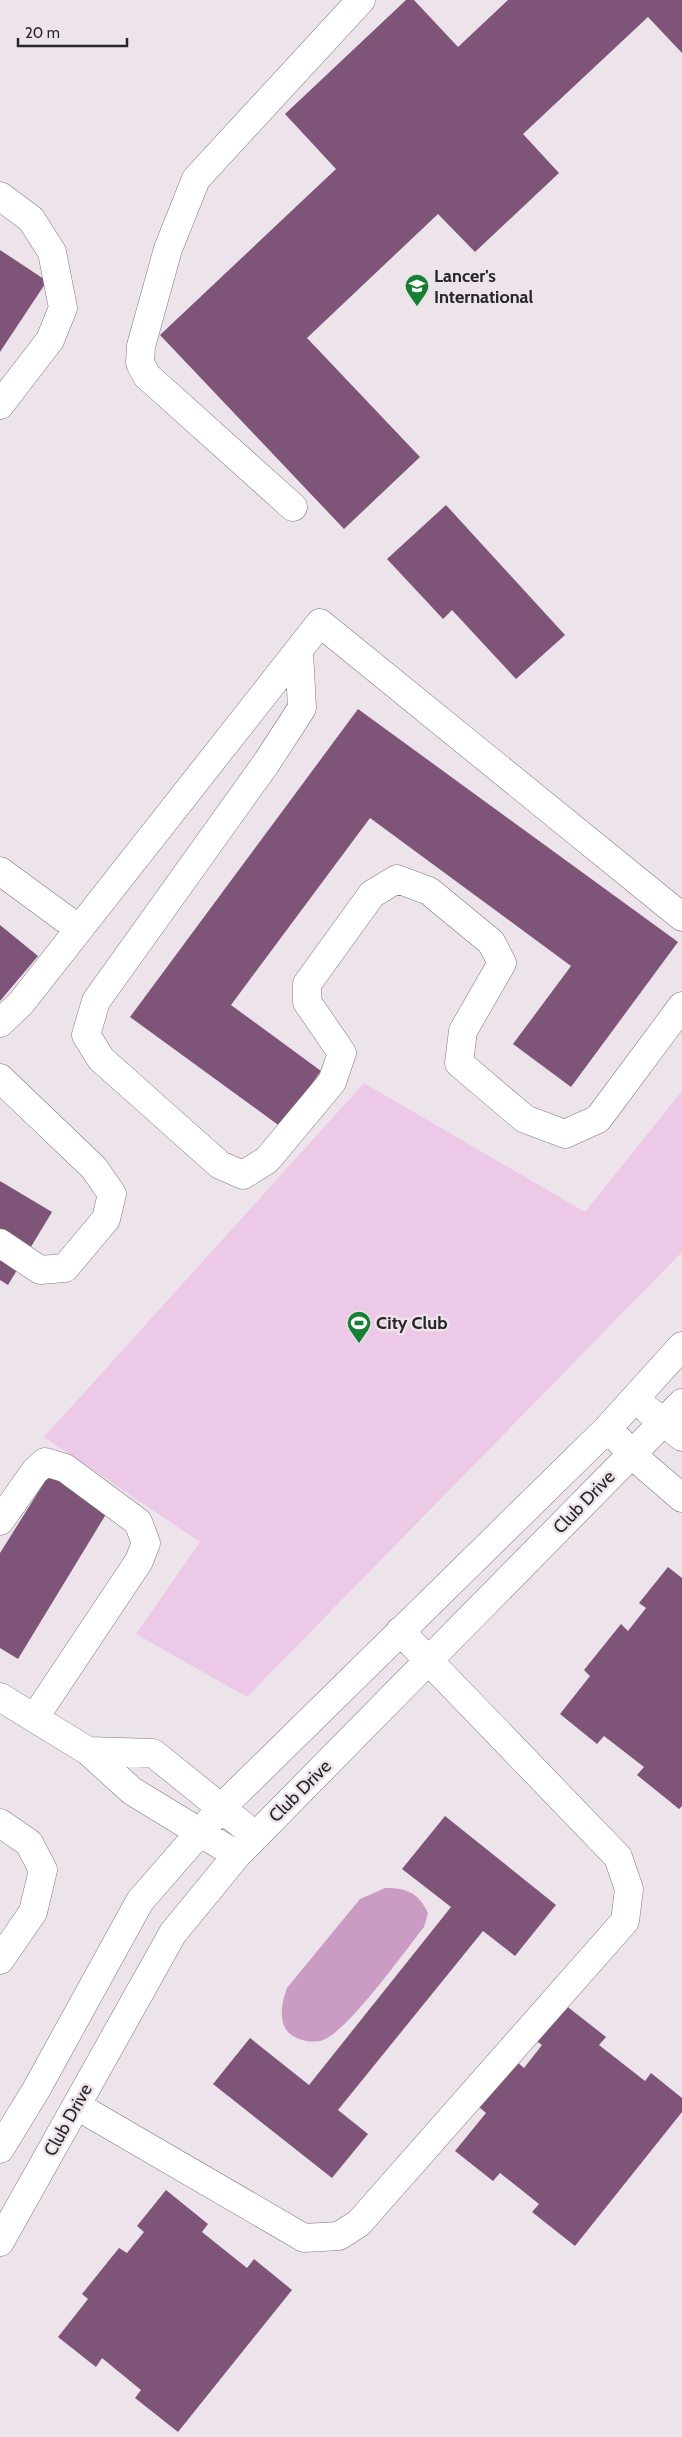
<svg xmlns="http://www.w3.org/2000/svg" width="682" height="2437" font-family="Cabin,sans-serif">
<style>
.green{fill:#ecc9e6}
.water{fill:#ca9cc3}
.building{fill:#7e5578}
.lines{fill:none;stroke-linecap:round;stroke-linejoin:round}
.minor-casing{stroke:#7e777d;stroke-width:29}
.minor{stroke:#fff;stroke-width:28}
.labels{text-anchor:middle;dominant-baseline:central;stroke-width:5;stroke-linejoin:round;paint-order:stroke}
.poi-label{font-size:18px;font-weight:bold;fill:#282528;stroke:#ede4eb;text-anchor:start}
.street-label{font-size:18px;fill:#282528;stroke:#ede4eb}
</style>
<rect width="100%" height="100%" fill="#ede4eb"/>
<!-- green -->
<path class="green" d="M364,1083L585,1212L682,1091V1252L247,1697L136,1634L200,1542L44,1437Z"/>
<!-- water -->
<path class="water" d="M385,1888C407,1888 419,1893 428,1913L424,1927C405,1951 348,2031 323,2040C313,2044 295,2040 288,2032C278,2020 282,2001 287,1988L360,1899Z"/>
<!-- building -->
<path class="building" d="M406,0H414L458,47L508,0H682V53L648,17L523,134L559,173L475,252L438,214L307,338L420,457L344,529L160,335L336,169L285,114Z
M0,250L47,281L0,352Z
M446,505L565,635L516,679L452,610L443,619L387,559Z
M358,709L678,942L571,1087L513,1044L571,966L370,818L231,1005L321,1071L281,1127L130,1017Z
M0,925L38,956L0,1001Z
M0,1181L52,1212L8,1285L0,1280Z
M52,1470L111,1506L18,1659L0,1648V1553Z
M668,1567L682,1578V1806L679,1809L637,1775L644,1767L604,1736L597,1744L560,1714L590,1676L584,1670L621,1624L628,1631L646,1608L639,1603Z
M445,1816L556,1905L515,1956L483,1931L338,2110L368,2134L332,2178L213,2084L250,2038L309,2085L451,1907L402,1869Z
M564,2004L606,2037L599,2045L645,2081L651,2073L682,2098V2112L575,2246L532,2212L539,2204L500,2173L493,2181L455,2151L486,2113L479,2107L516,2061L524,2068L542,2045L535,2040Z
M166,2190L208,2224L202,2232L247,2268L254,2259L292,2290L178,2432L135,2398L141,2390L102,2358L96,2367L58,2337L88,2299L82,2294L119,2248L127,2253L144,2232L137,2226Z"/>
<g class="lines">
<defs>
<path id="minor" d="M0,196L31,219L52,252L63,308L50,340L0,405
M293,507L147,376L140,363L141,346L168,249L196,179L361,0
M299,651L302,708L267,762L96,1001L86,1035L101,1059L220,1165L243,1175L267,1160L332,1082L342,1053L307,1002V984L372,894L397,879L429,891L491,942L502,963L463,1031L459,1063L525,1119L565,1134L598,1119L682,1006
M0,871L79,929
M0,1023L21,1003L320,623L682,917
M0,1078L94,1168L112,1194L106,1219L65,1268L40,1270L0,1243
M648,1410L682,1437
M619,1440L631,1454L682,1498
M0,1521L35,1471L45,1462L65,1468L138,1522L146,1543L139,1561L35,1717
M0,1697L88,1751L132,1791L237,1855
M88,1751L153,1753L256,1836
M0,1823L29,1843L43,1870L33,1912L0,1960
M77,2106L304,2238L339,2236L359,2223L625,1921L629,1889L618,1857L400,1631
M0,2149L36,2090L140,1901L221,1808L608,1428L682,1346
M0,2242L173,1933L237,1855L682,1403"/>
</defs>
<!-- minor casing -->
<use href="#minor" class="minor-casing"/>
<!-- minor -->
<use href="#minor" class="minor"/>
</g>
<!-- icons -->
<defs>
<symbol id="school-pin" viewBox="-11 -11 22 30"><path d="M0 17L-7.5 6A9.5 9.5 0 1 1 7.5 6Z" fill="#167f34" stroke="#ede4eb"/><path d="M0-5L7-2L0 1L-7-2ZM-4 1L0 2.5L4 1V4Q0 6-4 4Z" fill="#fff"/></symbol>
<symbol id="stadium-pin" viewBox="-11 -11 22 30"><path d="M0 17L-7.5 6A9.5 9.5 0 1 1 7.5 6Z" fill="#167f34" stroke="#ede4eb"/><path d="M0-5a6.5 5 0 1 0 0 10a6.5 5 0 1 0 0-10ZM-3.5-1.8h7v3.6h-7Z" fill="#fff"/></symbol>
</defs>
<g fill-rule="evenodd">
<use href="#school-pin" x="403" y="272" width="28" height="38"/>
<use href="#stadium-pin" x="345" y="1309" width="28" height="38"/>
</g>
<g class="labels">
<!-- poi labels -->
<g class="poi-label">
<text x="434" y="276">Lancer's<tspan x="434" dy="21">International</tspan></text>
<text x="376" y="1323">City Club</text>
</g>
<!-- street labels -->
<g class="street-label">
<text transform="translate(584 1502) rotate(-46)">Club Drive</text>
<text transform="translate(300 1791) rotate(-45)">Club Drive</text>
<text transform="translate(68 2120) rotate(-61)">Club Drive</text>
</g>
</g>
<!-- scale -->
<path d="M18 38v8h109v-8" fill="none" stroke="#282528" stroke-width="2.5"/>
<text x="25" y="38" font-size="15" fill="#282528" stroke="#ede4eb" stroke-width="4" paint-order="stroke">20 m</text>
</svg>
